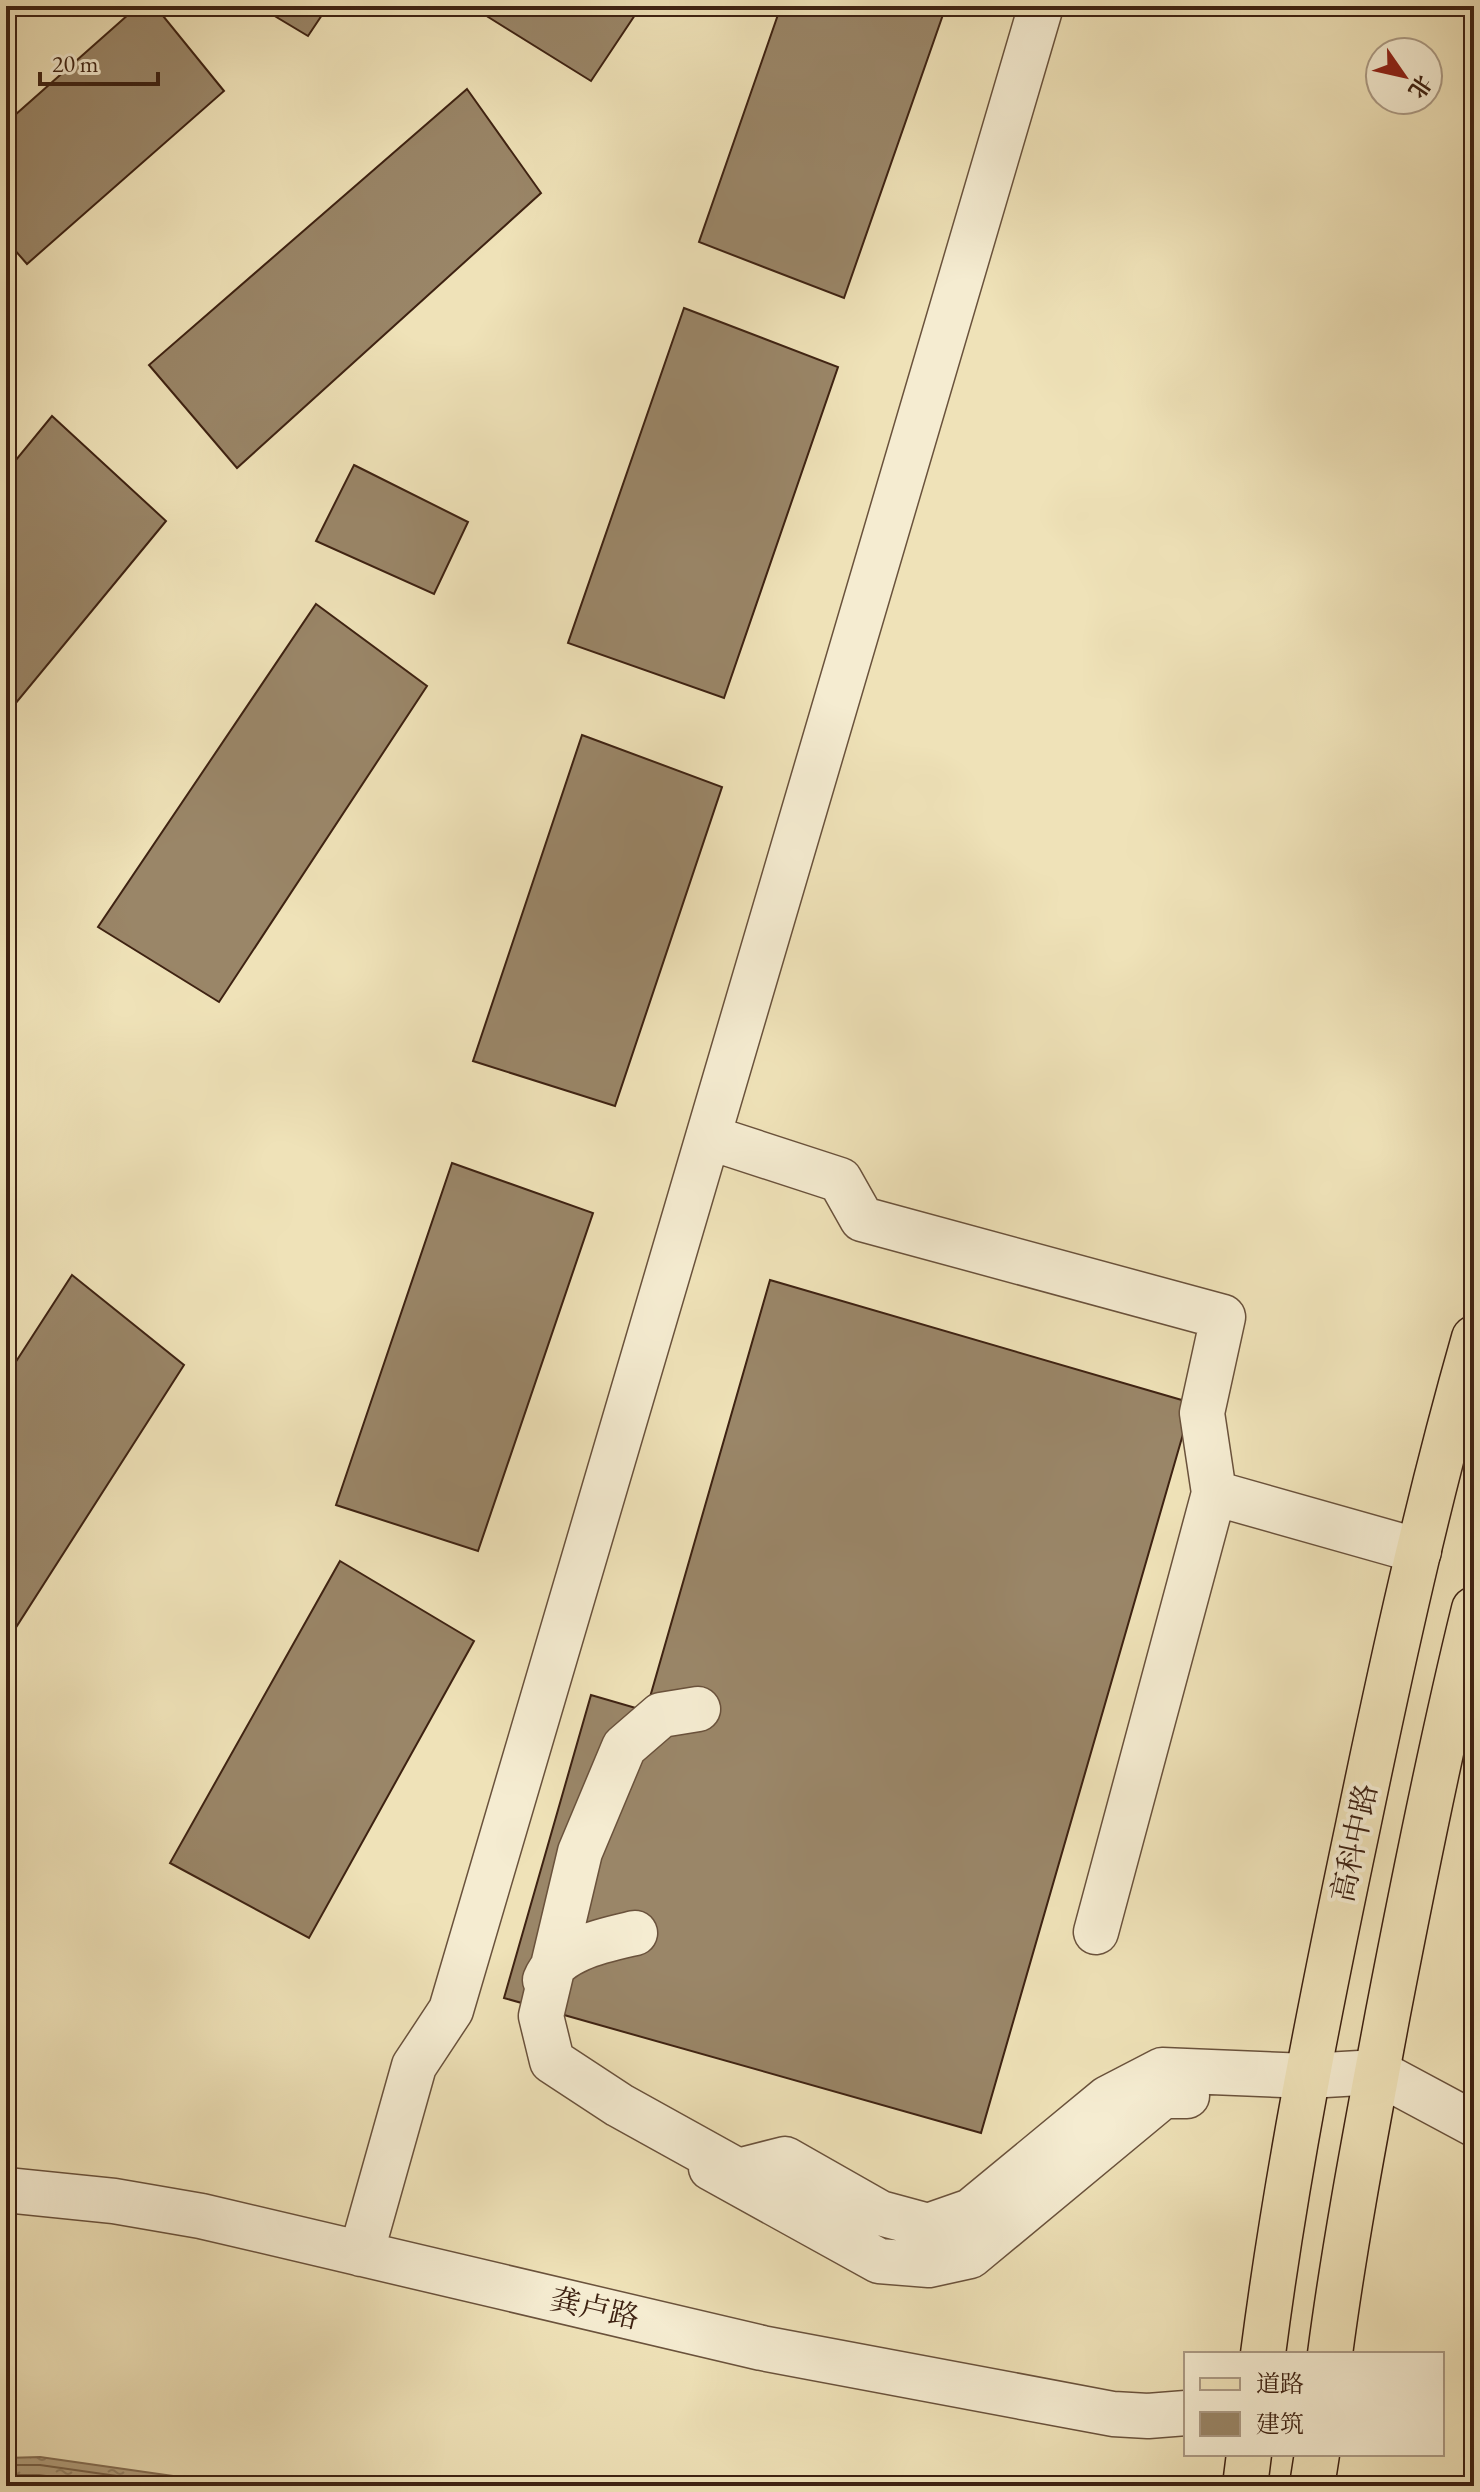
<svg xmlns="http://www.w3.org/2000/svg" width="1480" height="2492" font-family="'EB Garamond','Noto Serif SC',serif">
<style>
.water{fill:url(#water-ripples);stroke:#846e54;stroke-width:2}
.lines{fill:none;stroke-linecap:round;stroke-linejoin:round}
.shore{stroke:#786249;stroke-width:2}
.building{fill:#9a8668;stroke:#3e2212;stroke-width:2}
.minor-casing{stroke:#6a523c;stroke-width:47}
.major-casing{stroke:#3e2212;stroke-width:47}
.minor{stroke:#f5ecd1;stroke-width:44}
.major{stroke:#efe2b8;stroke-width:44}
.labels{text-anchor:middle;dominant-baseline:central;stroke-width:8;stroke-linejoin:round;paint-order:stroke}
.street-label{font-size:30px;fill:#3e2212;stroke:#f5ecd1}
</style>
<defs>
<pattern id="water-ripples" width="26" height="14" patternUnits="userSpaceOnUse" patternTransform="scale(2)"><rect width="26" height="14" fill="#b3a180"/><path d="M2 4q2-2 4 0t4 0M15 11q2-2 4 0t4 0" fill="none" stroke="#938367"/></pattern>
</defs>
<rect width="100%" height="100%" fill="#efe2b8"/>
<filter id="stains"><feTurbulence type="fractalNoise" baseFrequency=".0025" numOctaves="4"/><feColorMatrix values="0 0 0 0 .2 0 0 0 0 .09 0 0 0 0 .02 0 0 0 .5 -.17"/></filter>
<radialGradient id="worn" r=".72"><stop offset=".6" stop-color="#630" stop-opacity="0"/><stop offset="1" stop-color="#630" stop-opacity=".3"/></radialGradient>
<!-- water -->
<path class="water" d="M40,2457L187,2478L224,2486H6V2458Z"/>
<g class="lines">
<!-- shore -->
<path class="shore" d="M6,2465H40L187,2486
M6,2475H39L116,2486"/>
</g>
<!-- building -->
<path class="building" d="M138,6H155L224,91L27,264L6,240V123Z
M258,6H328L308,36Z
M491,6H641L591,81L485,15Z
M781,6H946L844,298L699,242Z
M467,89L541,193L237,468L149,365Z
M684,308L838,367L724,698L568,643Z
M52,416L166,521L6,715V472Z
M354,465L468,522L434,594L316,541Z
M316,604L427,686L219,1002L98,927Z
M582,735L722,787L615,1106L473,1061Z
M452,1163L593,1213L478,1551L336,1505Z
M72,1275L184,1365L6,1643V1377Z
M770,1280L1192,1403L981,2133L504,1998L591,1695L646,1711Z
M340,1561L474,1641L309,1938L170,1863Z"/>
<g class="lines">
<defs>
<path id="minor" d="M708,1137L840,1180L862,1219L1223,1317L1202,1413L1214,1493L1096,1932
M1214,1493L1419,1551
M698,1709L661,1715L624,1747L580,1852L541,2016L552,2061L619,2105L738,2171L785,2159L880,2213L928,2226L971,2211L1108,2098L1162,2070L1308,2076L1377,2072L1474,2124
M545,1980C557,1949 605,1940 635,1933
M711,2168L879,2261L929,2265L970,2256L1163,2096H1187
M6,2190L114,2201L201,2216L762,2348L1113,2414L1148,2416L1186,2413
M361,2254L414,2066L451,2010L1041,6"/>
<path id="major" d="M1263,2354C1286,2176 1321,2001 1358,1826C1392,1662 1428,1499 1474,1338
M1330,2354C1345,2240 1367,2126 1388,2013C1414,1878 1441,1743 1474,1609
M1245,2486L1249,2454
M1312,2486L1317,2454"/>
</defs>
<!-- minor casing -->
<use href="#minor" class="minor-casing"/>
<!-- major casing -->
<use href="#major" class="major-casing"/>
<!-- minor -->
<use href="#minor" class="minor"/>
<!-- major -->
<use href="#major" class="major"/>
</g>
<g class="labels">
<!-- street labels -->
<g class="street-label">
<text transform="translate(1354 1843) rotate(-78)">高科中路</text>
<text transform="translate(595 2308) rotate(13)">龚卢路</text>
</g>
</g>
<!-- margin -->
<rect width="1480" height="2492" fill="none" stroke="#efe2b8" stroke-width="32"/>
<rect x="8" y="8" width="1464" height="2476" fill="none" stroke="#3e2212" stroke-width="4"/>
<rect x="16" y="16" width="1448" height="2460" fill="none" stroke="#3e2212" stroke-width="2"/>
<!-- legend -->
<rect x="1184" y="2352" width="260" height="104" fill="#f5ecd1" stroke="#ac9b85" stroke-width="2"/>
<rect x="1200" y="2378" width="40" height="12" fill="#efe2b8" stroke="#ac9b85" stroke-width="2"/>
<text x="1256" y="2392" font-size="24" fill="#3e2212">道路</text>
<rect x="1200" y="2412" width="40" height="24" fill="#9a8668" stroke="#ac9b85" stroke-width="2"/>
<text x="1256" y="2432" font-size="24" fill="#3e2212">建筑</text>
<!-- north arrow -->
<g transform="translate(1404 76) rotate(124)"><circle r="38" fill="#f5ecd1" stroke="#ac9b85" stroke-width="2"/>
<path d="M0-6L14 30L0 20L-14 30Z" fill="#8f2418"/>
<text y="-12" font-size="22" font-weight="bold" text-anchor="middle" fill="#3e2212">北</text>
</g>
<!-- scale -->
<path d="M40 72v12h118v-12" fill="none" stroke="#3e2212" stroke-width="4"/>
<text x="52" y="72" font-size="24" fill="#3e2212" stroke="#f5ecd1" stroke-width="6" paint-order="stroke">20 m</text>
<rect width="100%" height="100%" filter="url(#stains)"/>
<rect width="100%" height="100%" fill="url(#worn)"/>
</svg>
